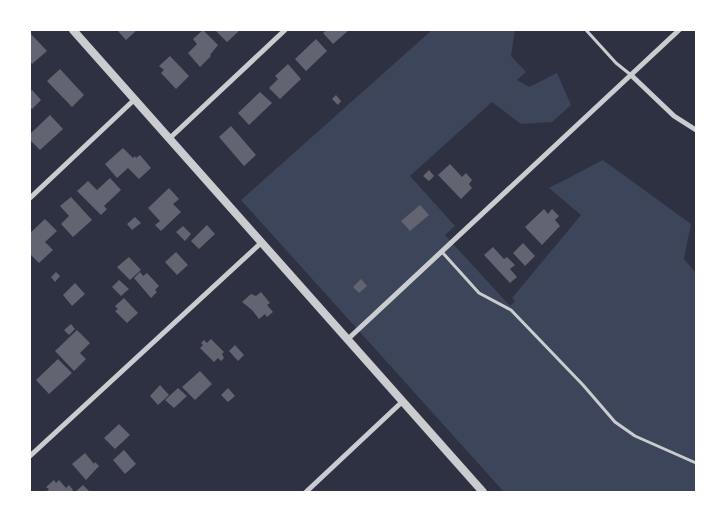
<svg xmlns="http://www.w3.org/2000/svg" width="726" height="522" font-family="Arial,sans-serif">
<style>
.green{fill:#3c4559}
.building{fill:#626471}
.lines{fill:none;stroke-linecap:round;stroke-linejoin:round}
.service{stroke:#caccd0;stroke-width:3}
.minor{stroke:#caccd0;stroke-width:5}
.tertiary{stroke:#caccd0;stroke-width:8}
</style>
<rect width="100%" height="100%" fill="#2d3142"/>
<!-- green -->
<path class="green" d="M432,30H515L511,56L526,72L517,80L529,87L557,73L571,105L552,122L521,124L492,102L410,176L455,226L445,235L510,306L515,301L512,298L581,215L549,188L603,160L691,224L684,259L696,273V492H504L241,200Z"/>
<!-- building -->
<path class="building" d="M117,30H137L126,40Z
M203,30L218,45L210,55L211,56L200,67L188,53L197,44L193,39Z
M215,30H240L227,42Z
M327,30H349L333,44L323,33Z
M30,33L47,51L32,64L30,61Z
M316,39L327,51L306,71L295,59Z
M170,56L189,76L176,89L161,73L164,70L159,66Z
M288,64L301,79L280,99L269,88L278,79L275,76Z
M60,69L84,95L72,107L47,81Z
M32,90L41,100L32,109L30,107V92Z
M260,92L272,103L249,125L238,113Z
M336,95L341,101L338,105L332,99Z
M50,115L63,129L40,150L30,140V134Z
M231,126L256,155L244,166L219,137Z
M123,148L133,158L135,156L136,158L140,155L151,168L139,179L128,168L117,178L105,164Z
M450,164L462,177L466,173L472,180L469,184L472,188L461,199L438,175Z
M429,170L434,176L429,181L423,176Z
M110,178L121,190L104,206L107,209L101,215L77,191L88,181L97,190Z
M169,188L179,199L173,204L181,212L161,231L155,225L160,221L148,208Z
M71,197L92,220L73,237L61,224L69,216L60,206Z
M420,205L429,215L410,231L401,221Z
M544,209L548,214L552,209L559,216L555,220L560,226L542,245L525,227Z
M135,217L141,223L132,230L127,224Z
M45,219L57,231L45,242L53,250L39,263L30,254V233Z
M207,225L215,234L199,249L191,241Z
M183,226L191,234L185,241L176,232Z
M523,243L535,256L525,266L513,253Z
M493,247L504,259L507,257L515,265L510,269L517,277L510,283L484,255Z
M176,252L188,265L177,275L165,262Z
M129,257L141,270L130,280L117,267Z
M56,272L60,276L55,282L51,277Z
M140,272L143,276L147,273L159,286L155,290L157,292L151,298L134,278Z
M361,279L367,286L359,293L353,287Z
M119,280L129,289L121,296L112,287Z
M75,283L85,294L72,306L63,295Z
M261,292L270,303L267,305L273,312L267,317L265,314L259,319L252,310L242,302L251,294L256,296Z
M124,298L138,313L127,323L115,311L118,309L115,306Z
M71,324L75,329L69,335L64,330Z
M77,330L90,343L80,353L86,359L74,371L55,351Z
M211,339L224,352L222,354L224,358L221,361L218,358L214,362L200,348L203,345L201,343L204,340L207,343Z
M235,345L244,355L238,361L229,351Z
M58,359L72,373L49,394L36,380Z
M200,371L212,384L195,400L182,387Z
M160,385L169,395L158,405L150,396Z
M178,388L187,396L174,408L165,400Z
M228,388L235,396L228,402L221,395Z
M119,424L130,435L115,449L104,438Z
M124,450L136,464L125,474L113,460Z
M85,453L94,464L95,462L99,466L86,480L72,464Z
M54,480L56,483L59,480L66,488L69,485L73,490L71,492H46L49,489L46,487Z
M83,485L90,492H75Z"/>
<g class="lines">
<!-- service -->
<path class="service" d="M586,30L616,63L631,75
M442,252L479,293L511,310L583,385L615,422L635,436L696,463"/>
<!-- minor -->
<path class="minor" d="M631,75L674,116L696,130
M170,138L285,30
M30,198L135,99
M348,339L679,30
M30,456L262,242
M306,492L403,401"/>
<!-- tertiary -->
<path class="tertiary" d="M73,30L483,492"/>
</g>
<!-- border -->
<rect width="726" height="522" fill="none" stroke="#ffffff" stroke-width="62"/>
</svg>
